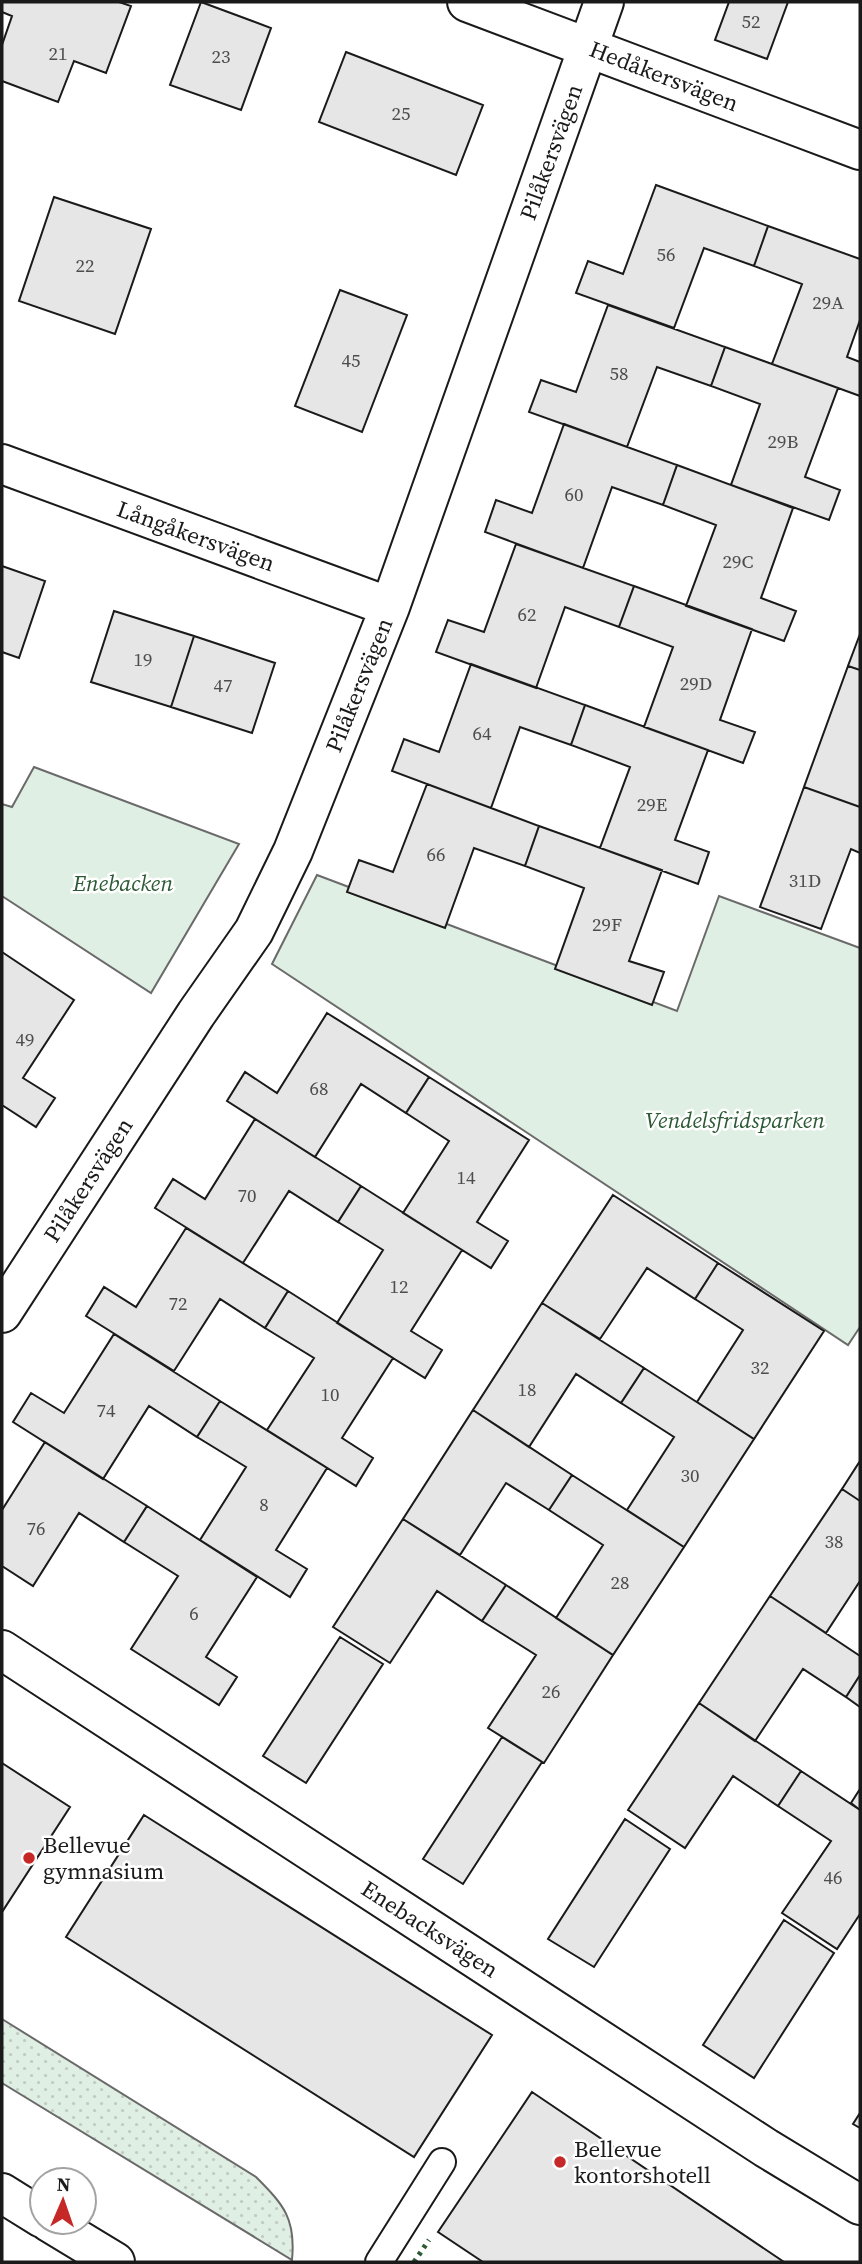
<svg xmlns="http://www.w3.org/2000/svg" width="862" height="2264" font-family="'Source Serif 4',serif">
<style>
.grass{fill:url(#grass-dots);stroke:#6a6a6a;stroke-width:2}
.green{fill:#e0efe3;stroke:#6a6a6a;stroke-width:2}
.building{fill:#e6e6e6;stroke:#1a1a1a;stroke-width:2}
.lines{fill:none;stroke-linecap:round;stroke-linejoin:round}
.service-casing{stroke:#1a1a1a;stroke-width:30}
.minor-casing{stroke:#1a1a1a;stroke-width:42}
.tertiary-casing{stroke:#1a1a1a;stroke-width:42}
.service{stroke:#fff;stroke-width:26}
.minor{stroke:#fff;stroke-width:38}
.tertiary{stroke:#fff;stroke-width:38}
.hedge{stroke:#2b5a34;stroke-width:5;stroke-dasharray:3.5 5;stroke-linecap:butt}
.poi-dot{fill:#c62828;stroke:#fff;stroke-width:2.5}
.labels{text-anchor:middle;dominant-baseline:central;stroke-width:5;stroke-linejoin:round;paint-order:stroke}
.number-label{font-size:19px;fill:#4d4d4d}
.street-label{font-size:23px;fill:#1a1a1a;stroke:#fff}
.park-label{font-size:23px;font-style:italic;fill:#2b5a34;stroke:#fff}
.poi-label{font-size:23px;fill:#1a1a1a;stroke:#fff;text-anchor:start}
</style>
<defs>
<pattern id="grass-dots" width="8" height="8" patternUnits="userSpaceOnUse" patternTransform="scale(1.75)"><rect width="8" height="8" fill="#e0efe3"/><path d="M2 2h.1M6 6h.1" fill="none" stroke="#c0ccc2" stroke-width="1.8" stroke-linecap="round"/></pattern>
</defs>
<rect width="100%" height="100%" fill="#fff"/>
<!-- grass -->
<path class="grass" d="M2,2019L256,2177C284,2205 296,2219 292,2260L2,2083Z"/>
<!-- green -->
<path class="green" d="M34,767L239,844L151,993L2,896V804L12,807Z
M317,875L677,1011L719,896L860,948V1327L848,1345L272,964Z"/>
<!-- building -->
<path class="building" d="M2,2H119L131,6L106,73L74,61L58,102L2,81V45L12,16L2,12Z
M201,2L271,28L241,110L170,85Z
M729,2H788L767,59L715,40Z
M346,52L483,105L456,175L319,122Z
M656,185L768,226L754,266L704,248L674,328L576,293L588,261L623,274Z
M54,197L151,229L115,334L19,301Z
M768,226L860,259V320L847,357L860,362V396L772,364L802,284L754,266Z
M340,290L407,315L362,432L295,406Z
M608,305L725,347L711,386L657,367L627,447L529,412L541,380L576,392Z
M725,347L838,388L805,477L840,490L829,520L731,485L760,404L711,386Z
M564,424L677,465L663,505L612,487L583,568L485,532L496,500L532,513Z
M677,465L793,508L761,598L796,611L784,641L686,606L716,525L663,505Z
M516,544L634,586L619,627L565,607L536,688L436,652L448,620L484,632Z
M2,566L45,581L19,658L2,652Z
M634,586L752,629L720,720L755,732L743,763L644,727L673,647L619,627Z
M114,611L194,636L171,707L91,682Z
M860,634V670L848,666Z
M194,636L275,663L252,733L171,707Z
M471,664L585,705L571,745L520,727L491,808L392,771L404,739L439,752Z
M848,666L860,670V807L804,787Z
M585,705L708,750L675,840L709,852L698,884L600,848L630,767L571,745Z
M427,784L539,826L525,866L474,848L445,928L347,892L359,860L393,872Z
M804,787L860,807V853L851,849L821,929L760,907Z
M539,826L662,870L629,961L664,972L652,1005L555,969L584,888L525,866Z
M2,952L74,1000L23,1078L55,1098L36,1127L2,1105Z
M327,1013L429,1077L406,1113L361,1084L315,1157L227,1101L245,1072L277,1093Z
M429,1077L529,1140L477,1222L508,1241L491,1268L403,1213L449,1141L406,1113Z
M255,1119L361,1186L338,1222L289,1191L243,1263L155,1208L173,1179L205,1199Z
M361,1186L462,1250L411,1331L442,1350L425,1378L337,1323L383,1250L338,1222Z
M613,1195L718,1263L695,1299L647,1268L600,1339L542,1303Z
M186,1228L288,1291L265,1328L220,1299L174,1371L86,1316L104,1287L136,1307Z
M718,1263L824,1331L754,1439L697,1402L743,1330L695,1299Z
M288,1291L393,1358L342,1438L373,1458L356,1486L267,1430L314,1358L265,1328Z
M542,1303L644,1368L621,1403L576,1374L529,1447L473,1410Z
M114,1334L220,1401L197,1437L149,1406L103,1479L13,1422L31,1393L64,1413Z
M644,1368L754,1439L684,1547L627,1510L674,1437L621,1403Z
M220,1401L327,1468L276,1550L307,1569L290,1597L200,1540L246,1467L197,1437Z
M473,1410L572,1475L549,1510L506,1483L460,1555L403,1519Z
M45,1442L147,1506L124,1542L79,1513L33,1586L2,1566V1510Z
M860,1461V1501L842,1489Z
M572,1475L684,1547L613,1655L556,1618L603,1545L549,1510Z
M842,1489L860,1501V1581L826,1633L770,1596Z
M147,1506L257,1577L206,1657L237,1677L219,1705L131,1649L178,1576L124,1542Z
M403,1519L506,1585L482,1621L437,1591L390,1663L333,1627Z
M506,1585L613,1655L544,1763L488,1728L536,1655L482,1621Z
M770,1596L860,1656V1675L846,1697L803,1669L755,1741L699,1703Z
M340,1637L383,1664L306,1783L263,1756Z
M860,1675V1707L846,1697Z
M699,1703L801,1771L778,1806L733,1776L685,1848L628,1810Z
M502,1737L542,1762L463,1884L423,1859Z
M2,1763L70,1807L2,1912Z
M801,1771L860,1810V1914L837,1949L782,1913L831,1841L778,1806Z
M860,1789V1810L851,1803Z
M144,1815L492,2035L414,2157L66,1937Z
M625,1819L670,1849L594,1967L548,1939Z
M784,1920L834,1953L754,2078L703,2045Z
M532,2092L784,2262H483L438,2232Z
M860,2113V2128L853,2124Z"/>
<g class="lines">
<defs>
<path id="service" d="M379,2262L442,2162"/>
<path id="minor" d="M467,2L860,150
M2,464L390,607
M2,1313L196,1014L254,931L293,851L390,607L604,2
M2,1650L766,2148L860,2205"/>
<path id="tertiary" d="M2,2193L42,2218
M49,2222L115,2262"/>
</defs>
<!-- service casing -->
<use href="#service" class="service-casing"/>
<!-- minor casing -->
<use href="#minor" class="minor-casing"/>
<!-- tertiary casing -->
<use href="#tertiary" class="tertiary-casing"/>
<!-- service -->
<use href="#service" class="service"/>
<!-- minor -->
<use href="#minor" class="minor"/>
<!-- tertiary -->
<use href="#tertiary" class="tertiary"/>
<!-- hedge -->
<path class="hedge" d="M414,2262L429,2240"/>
</g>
<!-- markers -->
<g class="poi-dot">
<circle cx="29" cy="1858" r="7"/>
<circle cx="560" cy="2162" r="7"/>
</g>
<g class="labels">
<!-- number labels -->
<g class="number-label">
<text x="751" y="21">52</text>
<text x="58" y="53">21</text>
<text x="221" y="56">23</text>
<text x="401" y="113">25</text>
<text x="666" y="254">56</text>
<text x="85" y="265">22</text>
<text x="828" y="302">29A</text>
<text x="351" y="360">45</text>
<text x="619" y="373">58</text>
<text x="783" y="441">29B</text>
<text x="574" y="494">60</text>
<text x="738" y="561">29C</text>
<text x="527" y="614">62</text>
<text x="143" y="659">19</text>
<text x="696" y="683">29D</text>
<text x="223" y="685">47</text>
<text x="482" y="733">64</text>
<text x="652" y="804">29E</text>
<text x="436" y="854">66</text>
<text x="805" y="880">31D</text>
<text x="607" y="924">29F</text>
<text x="25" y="1039">49</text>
<text x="319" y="1088">68</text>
<text x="466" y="1177">14</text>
<text x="247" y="1195">70</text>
<text x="399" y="1286">12</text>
<text x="178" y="1303">72</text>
<text x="760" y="1367">32</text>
<text x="527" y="1389">18</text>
<text x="330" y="1394">10</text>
<text x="106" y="1410">74</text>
<text x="690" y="1475">30</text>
<text x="264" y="1504">8</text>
<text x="36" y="1528">76</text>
<text x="834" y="1541">38</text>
<text x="620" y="1582">28</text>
<text x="194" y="1613">6</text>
<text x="551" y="1691">26</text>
<text x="833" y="1877">46</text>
</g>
<!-- street labels -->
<g class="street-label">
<text transform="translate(664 76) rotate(21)">Hedåkersvägen</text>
<text transform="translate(551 152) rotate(-70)">Pilåkersvägen</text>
<text transform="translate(196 536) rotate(20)">Långåkersvägen</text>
<text transform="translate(359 685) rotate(-68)">Pilåkersvägen</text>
<text transform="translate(88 1180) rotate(-57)">Pilåkersvägen</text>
<text transform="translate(430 1929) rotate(33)">Enebacksvägen</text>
</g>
<!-- park labels -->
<g class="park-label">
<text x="123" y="883">Enebacken</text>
<text x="735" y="1120">Vendelsfridsparken</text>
</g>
<!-- poi labels -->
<g class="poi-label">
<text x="43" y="1845">Bellevue<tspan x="43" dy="26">gymnasium</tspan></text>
<text x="574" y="2149">Bellevue<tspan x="574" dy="26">kontorshotell</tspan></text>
</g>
</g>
<!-- border -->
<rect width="862" height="2264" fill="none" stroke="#1a1a1a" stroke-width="7"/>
<!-- north arrow -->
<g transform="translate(63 2201) rotate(2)"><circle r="33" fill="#ffffff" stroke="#a3a3a3" stroke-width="2"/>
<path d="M0-5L12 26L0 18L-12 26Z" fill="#c62828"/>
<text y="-10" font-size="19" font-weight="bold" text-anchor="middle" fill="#1a1a1a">N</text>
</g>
</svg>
